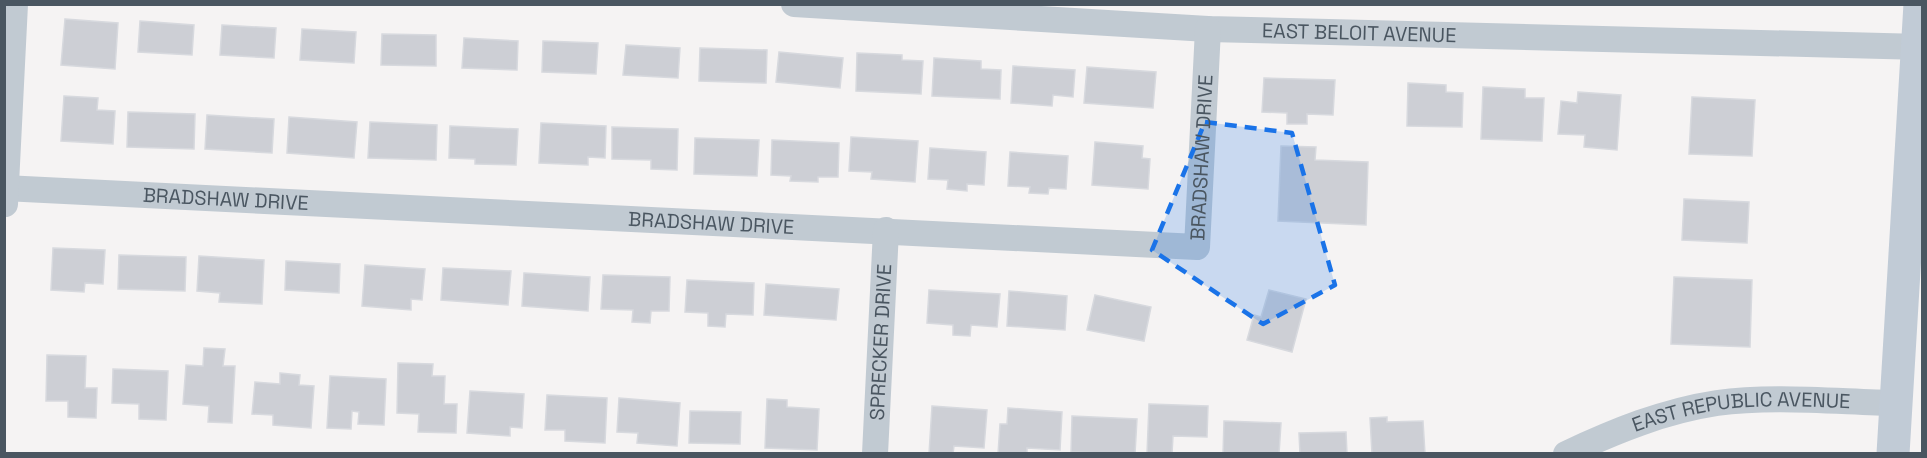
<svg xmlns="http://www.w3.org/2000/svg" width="1927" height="458" font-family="'Space Grotesk',sans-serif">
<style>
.building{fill:#cdcfd5;stroke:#d7d9de;stroke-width:1.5}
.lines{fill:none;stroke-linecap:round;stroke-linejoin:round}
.street{stroke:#c1cad2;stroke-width:26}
.secondary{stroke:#c1cbd6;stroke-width:33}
.marked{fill:#1a73e8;fill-opacity:0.2;stroke:#1a73e8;stroke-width:4.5;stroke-dasharray:12 8;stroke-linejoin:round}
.labels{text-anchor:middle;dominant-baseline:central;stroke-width:4.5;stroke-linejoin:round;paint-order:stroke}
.street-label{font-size:20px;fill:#4a5661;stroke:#fff}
</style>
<rect width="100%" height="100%" fill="#f5f3f3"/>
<!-- building -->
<path class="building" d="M65,19L118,23L115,69L61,65Z
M140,21L194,25L192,55L138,52Z
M222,25L276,28L274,58L220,55Z
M302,29L356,32L354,63L300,60Z
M382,34L436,35V66L381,65Z
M464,38L518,41L517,70L462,68Z
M543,41L598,43L596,74L542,72Z
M626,45L680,48L678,78L623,75Z
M700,48L767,50L766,83L699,81Z
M779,52L843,58L840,88L776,82Z
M857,53L902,55V60L923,61L921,94L856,91Z
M934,58L981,61V69L1001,70L1000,99L932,96Z
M1013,66L1075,70L1073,97L1053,95L1052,106L1011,103Z
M1087,67L1156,72L1153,108L1084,103Z
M1264,78L1335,80L1333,115L1307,114V124H1287V113L1262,112Z
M1408,83L1446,85V92L1463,93L1462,127L1407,126Z
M1483,87L1525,89V98H1544L1542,141L1481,139Z
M1578,92L1621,95L1617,150L1584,147L1585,135L1558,134L1561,101L1577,103Z
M64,96L98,98L97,110L115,111L113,144L61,141Z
M1692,97L1755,100L1752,156L1689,154Z
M128,112L195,114L194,149L127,147Z
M207,115L274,119L272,153L205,149Z
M289,117L357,122L354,158L287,153Z
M370,122L437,125L436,160L368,158Z
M541,123L606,126L605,158L588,157V165L539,163Z
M450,126L518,129L516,165L475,164V159L449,158Z
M612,127L678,129L677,170L651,169V160L612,159Z
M851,137L918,141L915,182L871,179L872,172L849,171Z
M695,138L759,140L757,176L694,174Z
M772,140L839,143L838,177H818V182L790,181L791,176L771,175Z
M1095,142L1143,146L1142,158L1150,159L1148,189L1092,185Z
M1281,146L1316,147L1315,160L1368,162L1366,225L1278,221Z
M930,148L986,152L984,185L967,184V191L947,189L948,180L928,179Z
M1010,152L1068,156L1066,189L1049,188L1048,194L1029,193L1030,187L1008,186Z
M1684,199L1749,202L1747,243L1682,240Z
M53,248L105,250L103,284L85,283L84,292L51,290Z
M119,255L186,257L185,291L118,289Z
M199,256L264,260L262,304L219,302L220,293L197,291Z
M286,261L340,264L339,293L285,290Z
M365,265L425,269L422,300L411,299V310L362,306Z
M443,268L511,271L508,305L441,300Z
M524,273L590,277L588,311L522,306Z
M603,275L670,277L669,311H651L650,323L632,322L633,310L601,309Z
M1674,277L1752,280L1750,347L1671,344Z
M687,280L754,283L753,315L726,314L725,327L708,326V313L685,312Z
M766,284L839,289L836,320L764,315Z
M929,290L1000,294L997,327L971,325L970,336L953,335V325L927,323Z
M1269,290L1306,299L1292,352L1247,340L1254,315L1261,317Z
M1009,291L1067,296L1065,330L1007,326Z
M1095,295L1151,307L1144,341L1087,330Z
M204,348L225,349L223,366H235L232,423L208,422L209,406L183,404L186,365L203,366Z
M47,355L86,356L85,388H97L96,418L68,417V401H46Z
M398,363L433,364L432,376H445L444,404H457L456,433L418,432L419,414L397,413Z
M113,369L168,371L166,420L139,419V404L112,403Z
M280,373L300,375L299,385L314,386L311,428L273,425V415L252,414L255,382L280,384Z
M330,376L386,379L384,425L358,424L359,412L352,411L351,429L327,428Z
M470,391L524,394L522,428L510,427V436L467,433Z
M547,395L607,398L605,443L565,441V430H545Z
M619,398L680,403L677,446L637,443L638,433L617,432Z
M767,399L787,400V407L819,409L817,450L765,448Z
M1149,404L1208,406L1207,437L1173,436L1172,454H1147Z
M932,406L987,410L984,448L954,446L953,454H929Z
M1008,408L1062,412L1060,450L1027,448V454H998L1000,424H1007Z
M690,411L741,412L740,444L689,443Z
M1072,416L1137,419L1135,454L1071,452Z
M1387,417V422L1423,421L1425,454H1372L1370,418Z
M1224,421L1281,423L1279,454H1223Z
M1346,432L1347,454H1300L1299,433Z"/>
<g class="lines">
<!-- street -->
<g class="street">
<path id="s1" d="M794,4L1208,29L1922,47"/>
<path id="s2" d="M4,188L1197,247L1208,29"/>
<path d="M5,204L15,4"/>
<path id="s3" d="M875,454L886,230"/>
<path id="s4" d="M1566,454C1615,431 1664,411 1717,403C1772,395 1840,402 1896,403"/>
</g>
<!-- secondary -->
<path class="secondary" d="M1893,454L1920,4"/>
</g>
<!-- marked area -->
<path class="marked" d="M1205,122L1292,133L1335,285L1263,324L1152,250Z"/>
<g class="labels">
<!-- street labels -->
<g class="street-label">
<text stroke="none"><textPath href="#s1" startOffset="566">EAST BELOIT AVENUE</textPath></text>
<text stroke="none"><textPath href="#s2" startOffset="1284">BRADSHAW DRIVE</textPath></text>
<text stroke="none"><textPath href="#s2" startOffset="222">BRADSHAW DRIVE</textPath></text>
<text stroke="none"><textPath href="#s2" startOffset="708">BRADSHAW DRIVE</textPath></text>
<text stroke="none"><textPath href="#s3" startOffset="112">SPRECKER DRIVE</textPath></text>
<text stroke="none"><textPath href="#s4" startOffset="183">EAST REPUBLIC AVENUE</textPath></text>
</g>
</g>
<!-- border -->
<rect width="1927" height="458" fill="none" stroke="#4a5661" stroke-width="12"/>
</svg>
